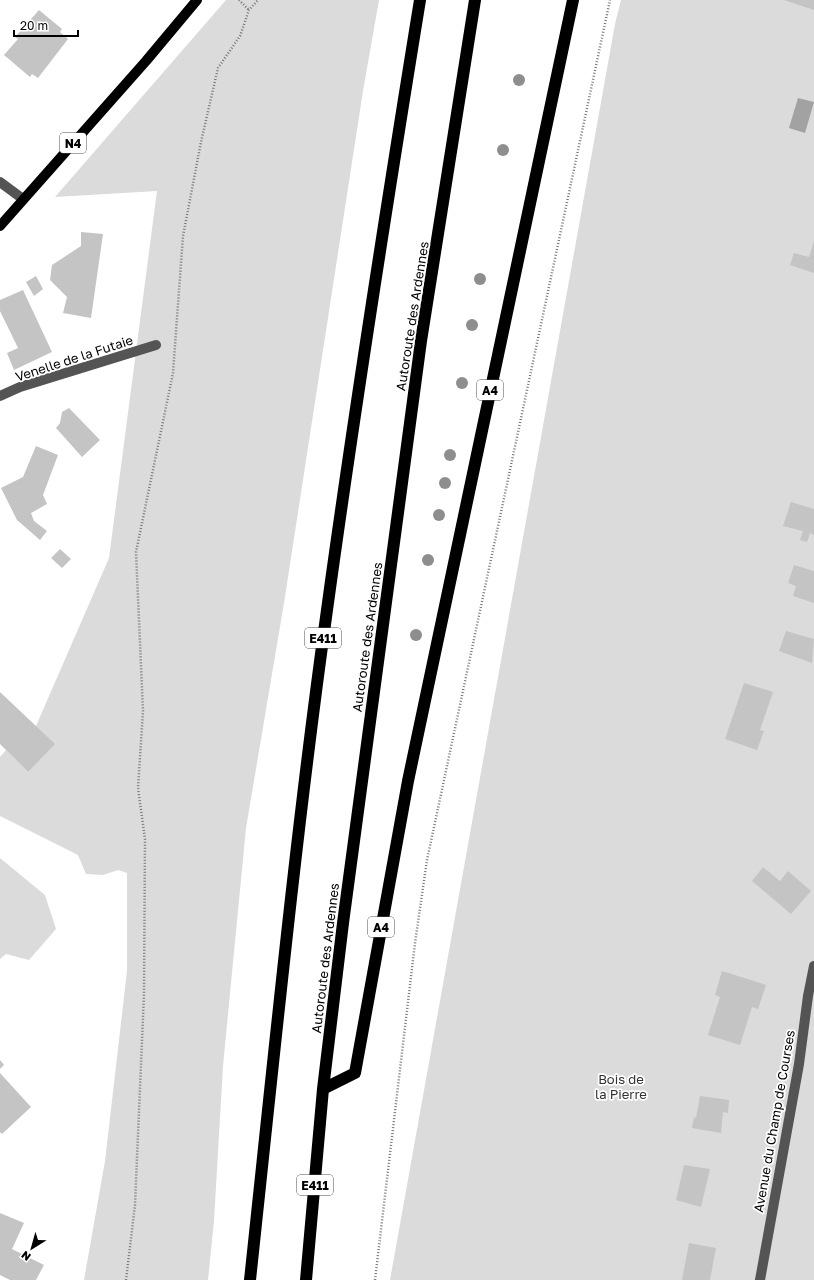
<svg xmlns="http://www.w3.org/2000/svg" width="814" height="1280" font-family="'Golos Text',sans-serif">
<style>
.green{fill:#dbdbdb}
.water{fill:#a2a2a2}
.building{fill:#c4c4c4}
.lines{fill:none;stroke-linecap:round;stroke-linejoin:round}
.path{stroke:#767676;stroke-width:2.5;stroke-dasharray:1 2;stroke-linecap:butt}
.minor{stroke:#545454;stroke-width:10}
.major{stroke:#000;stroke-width:10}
.highway{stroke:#000;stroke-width:12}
.tree{fill:#8e8e8e}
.labels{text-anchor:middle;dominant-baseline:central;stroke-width:3.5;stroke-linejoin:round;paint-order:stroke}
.shield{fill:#fff;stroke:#4c4c4c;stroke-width:1}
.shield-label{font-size:12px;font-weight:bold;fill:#000}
.street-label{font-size:13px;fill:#000;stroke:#fff}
.park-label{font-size:13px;fill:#323232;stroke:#fff}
</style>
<rect width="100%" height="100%" fill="#fff"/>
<!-- green -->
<path class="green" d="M226,0H379L363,91L284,603L246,828L223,1066L214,1221L208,1280H84L105,1161L127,971V873L118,870L103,875L86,874L78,855L0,816V757L6,750L28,772L36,726L109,558L157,191L55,197Z
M621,0H814V1280H390L615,24Z
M0,858L45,895L56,929L29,960L6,954L0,959Z"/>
<!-- water -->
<path class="water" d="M798,98L814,102L805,133L789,128Z"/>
<!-- building -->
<path class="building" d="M784,0H814V10Z
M39,10L62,29L60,32L68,39L38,78L32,74L30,77L4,55L18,39L15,37Z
M81,232L103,234L91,318L63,313L67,297L50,280L52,265L81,246Z
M814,241V273L790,265L794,253L809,257Z
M36,276L43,289L34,296L26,282Z
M23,290L52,352L14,370L7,353L18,348L0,311V300Z
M69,408L100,440L82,457L56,428L60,423L62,412Z
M36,446L58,455L43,495L47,504L31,513L34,521L47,531L40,540L17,520L1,488L23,477Z
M791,502L814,509V535L810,533L807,542L800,540L803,531L783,526Z
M60,549L71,559L62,568L51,558Z
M794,565L814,571V603L793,596L796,586L788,583Z
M786,631L814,639L812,663L779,651Z
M744,683L773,692L760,730L764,731L757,750L725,739Z
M0,692L55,744L28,772L0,744Z
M763,867L780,881L788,871L811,891L791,914L752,881Z
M722,971L766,985L758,1009L752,1007L740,1045L708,1035L720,997L715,995Z
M0,1060L4,1065L0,1069Z
M0,1073L31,1107L2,1134L0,1132Z
M700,1096L729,1100L728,1113L723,1112L721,1133L692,1128L694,1117L696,1118Z
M684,1165L710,1169L701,1207L676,1200Z
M0,1213L24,1223L12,1249L44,1265L36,1280H10L0,1275Z
M689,1243L716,1248L710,1280H682Z"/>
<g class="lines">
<!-- path -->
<path class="path" d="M239,0L249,10
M126,1280L135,1205L144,994L145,839L138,788L143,711L136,552L173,373L183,236L201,142L218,68L240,36L249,10L258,0
M375,1280L415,943L427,860L610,0"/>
<!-- minor -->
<path class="minor" d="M0,182L23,199
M0,396L20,387L156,345
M760,1280L799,1064L808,996L814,966"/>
<!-- major -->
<path class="major" d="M0,226L146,61L197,0"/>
<!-- highway -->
<path class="highway" d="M323,1089L355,1073L408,781L573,0
M250,1280C274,1056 296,832 327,610C355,406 387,203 420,0
M306,1280L323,1089L343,923L421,341L475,0"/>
</g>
<!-- trees -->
<g class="tree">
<circle cx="519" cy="80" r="6"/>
<circle cx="503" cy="150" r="6"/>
<circle cx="480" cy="279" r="6"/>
<circle cx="472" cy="325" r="6"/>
<circle cx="462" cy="383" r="6"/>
<circle cx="450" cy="455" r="6"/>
<circle cx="445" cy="483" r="6"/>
<circle cx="439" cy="515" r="6"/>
<circle cx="428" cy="560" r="6"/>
<circle cx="416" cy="635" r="6"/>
</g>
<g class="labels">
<!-- shield labels -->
<g class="shield">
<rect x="60" y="133" width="26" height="20" rx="3"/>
<rect x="477" y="380" width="26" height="20" rx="3"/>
<rect x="305" y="628" width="36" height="20" rx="3"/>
<rect x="368" y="917" width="26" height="20" rx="3"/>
<rect x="297" y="1175" width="36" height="20" rx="3"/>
</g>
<g class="shield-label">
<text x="73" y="143">N4</text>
<text x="490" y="390">A4</text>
<text x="323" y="638">E411</text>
<text x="381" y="927">A4</text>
<text x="315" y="1185">E411</text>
</g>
<!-- street labels -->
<g class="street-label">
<text transform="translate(412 316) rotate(-81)">Autoroute des Ardennes</text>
<text transform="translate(74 358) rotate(-18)">Venelle de la Futaie</text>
<text transform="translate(367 637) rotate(-82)">Autoroute des Ardennes</text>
<text transform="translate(325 958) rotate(-83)">Autoroute des Ardennes</text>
<text transform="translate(774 1121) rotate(-80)">Avenue du Champ de Courses</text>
</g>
<!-- park labels -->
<g class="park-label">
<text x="621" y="1079">Bois de<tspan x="621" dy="15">la Pierre</tspan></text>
</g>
</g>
<!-- north arrow -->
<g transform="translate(32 1248) rotate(217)" stroke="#ffffff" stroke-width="3" paint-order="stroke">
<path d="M0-3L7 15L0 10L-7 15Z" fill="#000000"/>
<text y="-6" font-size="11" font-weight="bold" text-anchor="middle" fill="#000000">N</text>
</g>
<!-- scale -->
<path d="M14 30v6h64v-6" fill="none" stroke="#000000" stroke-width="2"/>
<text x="20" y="30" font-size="12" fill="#000000" stroke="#ffffff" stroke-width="3" paint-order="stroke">20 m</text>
</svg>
